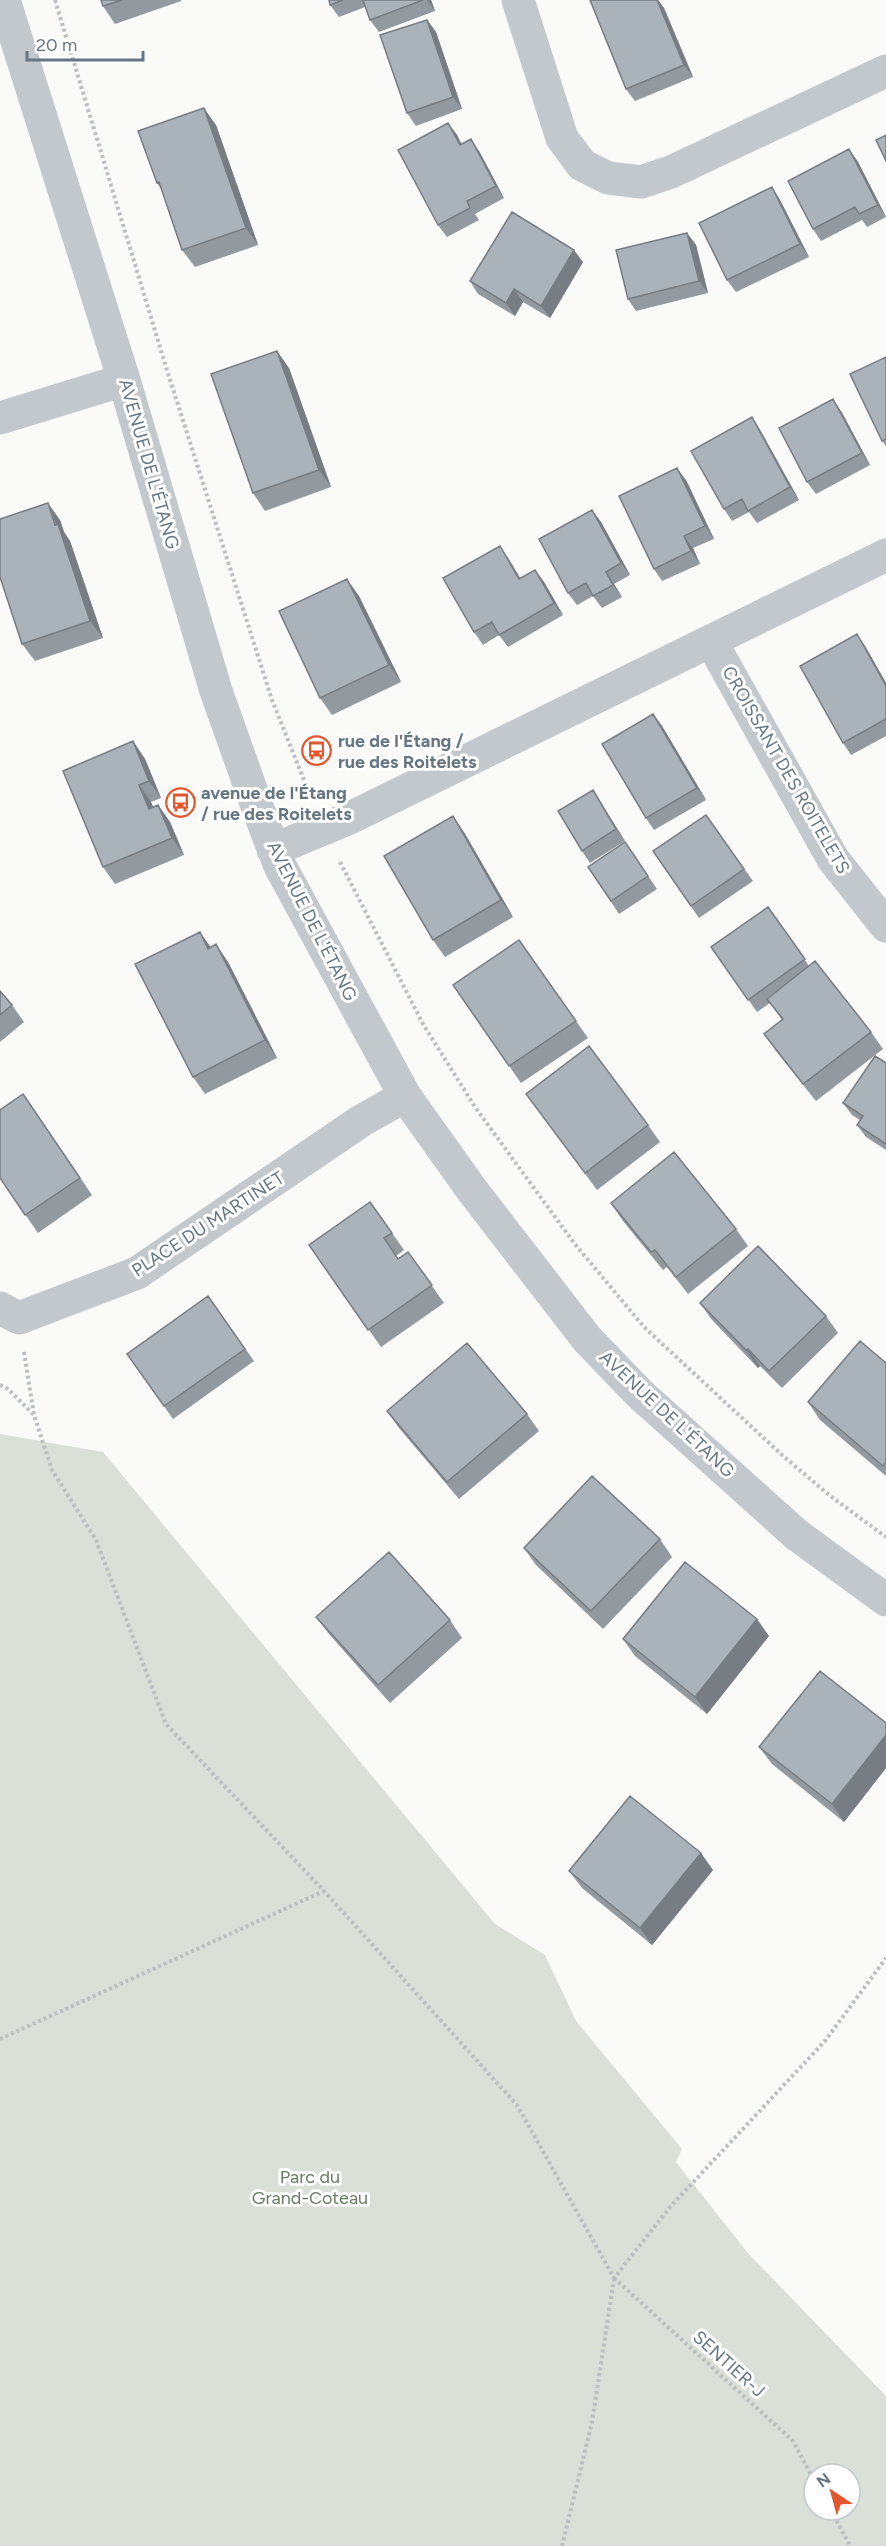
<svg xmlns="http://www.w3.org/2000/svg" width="886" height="2546" font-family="Figtree,sans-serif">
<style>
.green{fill:#dadfd7;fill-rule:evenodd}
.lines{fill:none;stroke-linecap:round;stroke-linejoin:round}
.path{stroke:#bbbfc2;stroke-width:4;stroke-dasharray:3 3;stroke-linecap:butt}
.minor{stroke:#c3c8cc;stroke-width:33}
.wall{fill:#929a9f}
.shaded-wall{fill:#777d82}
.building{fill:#aab3b9;stroke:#777d82;stroke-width:1.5}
.labels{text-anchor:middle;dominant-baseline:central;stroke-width:6;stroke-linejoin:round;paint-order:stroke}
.street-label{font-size:18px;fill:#657683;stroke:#fff}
.poi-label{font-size:18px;font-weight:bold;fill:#657683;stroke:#fff;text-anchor:start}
.park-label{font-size:18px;fill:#687a64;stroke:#fff}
</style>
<rect width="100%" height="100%" fill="#fafaf8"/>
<!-- green -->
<path class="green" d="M0,1434L103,1452L495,1924L545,1955L576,2021L682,2149L676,2162L747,2252L886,2396V2546H0ZM814,2474H850V2510H814Z"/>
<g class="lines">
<!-- path -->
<path class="path" d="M55,0L166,367L272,700L310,795
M340,862L423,1024L475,1107L574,1243L644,1327L782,1455L829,1495L886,1537
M24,1352L34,1415
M0,1385L8,1389L34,1415L52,1470L96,1540L166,1724L324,1891L517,2105L614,2278L671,2206L825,2041L886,1958
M0,2039L324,1891
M614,2278L793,2441L814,2480
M831,2510L850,2546
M562,2546L592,2422L614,2279"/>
<!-- minor -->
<path class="minor" d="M4,0L124,380L216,691L258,809L280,866L405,1096L472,1190L587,1339L640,1394L797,1535L886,1600
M518,0L562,138L582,165L608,178L641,182L671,172L886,71
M0,418L124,380
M711,641L833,859L886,926
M273,850L352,817L886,555
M0,1308L19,1318L137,1273L361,1121L405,1096"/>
</g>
<!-- wall -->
<path class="wall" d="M101,0H181V1L115,24L103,6Z
M329,0H431L435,11L379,32L370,20L365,7L339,17L330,5Z
M590,0H658L664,8L693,77L635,101L626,89Z
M427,20L436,32L462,109L416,126L407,113Z
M448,123L457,135L461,144L479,151L504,198L475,214L479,220L447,237L438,225Z
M216,125L258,245L195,267L182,250L162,190L157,183Z
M849,149L858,162L886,217L867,227L862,220L821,241L813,229Z
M772,187L780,200L809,257L736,292L727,280Z
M687,233L696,245L708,293L636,311L628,299Z
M583,262L550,318L523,302L515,316L478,294L470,281Z
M886,357V446L882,441Z
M289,368L331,487L265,511L253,493Z
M841,411L870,465L816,494L807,482Z
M752,417L760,430L799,500L757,523L749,512L732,521L724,509Z
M686,480L714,539L693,548L700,564L662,581L654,569Z
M592,510L601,522L630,575L614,584L622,597L602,608L593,596L577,605L568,593Z
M60,520L64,532L70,541L103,638L35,661L22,644Z
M508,558L520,578L535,570L544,582L563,615L508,647L499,635L483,645L474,632Z
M359,596L401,682L332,715L320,698Z
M865,646L886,683V736L851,755L843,743Z
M653,714L662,726L706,800L654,830L646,818Z
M133,741L145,759L161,798L151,802L153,807L158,805L170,822L184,855L115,884L103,867Z
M601,803L625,841L590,863L582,851Z
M706,815L753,881L699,918L653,851Z
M453,816L465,834L513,917L445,957L433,940Z
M625,842L657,889L619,914L588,867Z
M768,907L809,966L871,1032L883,1049L816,1101L776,1051L764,1034L782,1020L770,1003L757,1012L711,947Z
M519,940L588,1038L521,1083L453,985Z
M211,947L228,962L277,1058L205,1094L193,1077Z
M0,991L12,1005L24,1022L0,1042Z
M886,1063V1150L866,1137L857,1125L860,1120L852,1115L843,1103Z
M23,1094L92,1195L38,1233L0,1178Z
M526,1094L648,1125L660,1142L597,1190Z
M370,1202L404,1250L396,1256L398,1259L408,1252L444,1303L381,1347L309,1245Z
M611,1203L736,1229L748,1246L688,1294L667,1267L663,1270L623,1221Z
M208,1296L254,1361L173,1419L127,1354Z
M700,1303L826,1316L838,1333L782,1388L760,1366L758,1368L712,1320Z
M886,1363V1476L820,1420L808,1402Z
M387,1411L527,1414L539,1431L459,1499L399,1428Z
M660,1539L672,1557L603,1629L536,1565L524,1548Z
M316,1617L450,1620L462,1638L390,1703L329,1634Z
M769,1636L707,1714L635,1656L623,1639Z
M886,1723V1768L844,1822L772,1764L759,1747Z
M713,1870L652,1945L582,1888L569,1871Z"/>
<!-- shaded-wall -->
<path class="shaded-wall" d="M427,0H431L435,11Z
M657,0H658L664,8L693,77L684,65Z
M427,20L436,32L462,109L453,97Z
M204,108L216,125L258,245L246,228Z
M448,123L457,135L468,157L460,145Z
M471,139L479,151L504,198L496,186Z
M849,149L858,162L886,217L878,205Z
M772,187L780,200L809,257L800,244Z
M687,233L696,245L708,293L699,281Z
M574,250L583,262L550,318L541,306Z
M514,289L523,302L515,316L506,303Z
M277,351L289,368L331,487L319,470Z
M833,399L841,411L870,465L862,453Z
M752,417L760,430L799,500L790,487Z
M677,468L686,480L714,539L705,526Z
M48,503L60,520L64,532L70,541L103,638L90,621Z
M592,510L601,522L630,575L621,563Z
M684,536L693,548L700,564L691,551Z
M500,546L508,558L528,591L519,579Z
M535,570L544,582L563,615L554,603Z
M606,572L614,584L622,597L613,585Z
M347,579L359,596L401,682L389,665Z
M857,634L865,646L886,683V686Z
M653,714L662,726L706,800L697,788Z
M133,741L145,759L161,798L149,781Z
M139,785L151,802L161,826L149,809Z
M593,790L601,803L625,841L616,829Z
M158,805L170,822L184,855L172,838Z
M453,816L465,834L513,917L501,900Z
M200,932L212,949H208Z
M216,944L228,962L277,1058L265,1040Z
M748,1349L760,1366L758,1368L746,1350Z
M757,1619L769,1636L707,1714L695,1697Z
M886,1735V1768L844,1822L832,1804Z
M701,1853L713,1870L652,1945L640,1928Z"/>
<!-- building -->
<path class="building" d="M101,0H122L103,6Z
M329,0H343L330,5Z
M363,0H423L370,20Z
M590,0H657L684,65L626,89Z
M427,20L453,97L407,113L380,35Z
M204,108L246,228L182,250L159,182L157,183L138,131Z
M448,123L460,145L471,139L496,186L467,201L470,208L438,225L398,150Z
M886,135V161L876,140Z
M849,149L878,205L859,214L855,207L813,229L788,181Z
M772,187L800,244L727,280L699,223Z
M512,212L574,250L541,306L514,289L506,303L470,281Z
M687,233L699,281L628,299L616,250Z
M277,351L319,470L253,493L211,374Z
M886,357V439L882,441L850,374Z
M833,399L862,453L807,482L779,428Z
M752,417L790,487L748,511L742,499L724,509L691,451Z
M677,468L705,526L684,536L691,551L654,569L619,496Z
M48,503L55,525L58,524L90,621L22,644L0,577V519Z
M592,510L621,563L606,572L613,585L593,596L586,583L568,593L539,539Z
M500,546L519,579L535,570L554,603L499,635L492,622L474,632L443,578Z
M347,579L389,665L320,698L279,611Z
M857,634L886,686V719L843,743L800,666Z
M653,714L697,788L646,818L602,744Z
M133,741L149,781L139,785L149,809L158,805L172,838L103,867L63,771Z
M593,790L616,829L582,851L558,811Z
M706,815L744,869L691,906L653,851Z
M453,816L501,900L433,940L384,856Z
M625,842L648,876L611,901L588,867Z
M768,907L805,959L748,1000L711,947Z
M200,932L208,949L216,944L265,1040L193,1077L135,964Z
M519,940L576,1021L509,1066L453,985Z
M815,961L871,1032L803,1084L764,1034L783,1019L767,999Z
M0,991L12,1005L0,1015Z
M589,1046L648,1125L585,1173L526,1094Z
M875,1056L886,1063V1144L857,1125L863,1116L843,1103Z
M23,1094L80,1178L25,1215L0,1178V1110Z
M674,1152L736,1229L676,1277L655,1250L651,1252L611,1203Z
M370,1202L392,1233L384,1238L398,1259L408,1252L432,1285L368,1330L309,1245Z
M758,1246L826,1316L769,1371L748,1349L746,1350L700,1303Z
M208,1296L245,1349L164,1406L127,1354Z
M860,1341L886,1363V1462L883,1466L808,1402Z
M467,1343L527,1414L447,1482L387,1411Z
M592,1476L660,1539L591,1611L524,1548Z
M389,1552L450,1620L378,1685L316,1617Z
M685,1562L757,1619L695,1697L623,1639Z
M820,1671L886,1723V1735L832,1804L759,1747Z
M630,1796L701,1853L640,1928L569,1871Z"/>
<!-- icons -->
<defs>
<symbol id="bus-ring" viewBox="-11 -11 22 22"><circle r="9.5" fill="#fff" stroke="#e4572e" stroke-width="1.5"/><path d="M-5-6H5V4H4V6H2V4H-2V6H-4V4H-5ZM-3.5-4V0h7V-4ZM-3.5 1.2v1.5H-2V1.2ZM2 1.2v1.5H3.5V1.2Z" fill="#e4572e"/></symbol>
</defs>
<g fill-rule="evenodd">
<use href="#bus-ring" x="300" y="734" width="33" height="33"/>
<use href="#bus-ring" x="164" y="786" width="33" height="33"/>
</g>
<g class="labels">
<!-- street labels -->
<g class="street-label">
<text transform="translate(149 464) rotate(74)">AVENUE DE L'ÉTANG</text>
<text transform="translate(786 770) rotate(60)">CROISSANT DES ROITELETS</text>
<text transform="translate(312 921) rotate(63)">AVENUE DE L'ÉTANG</text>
<text transform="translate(208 1224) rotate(-33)">PLACE DU MARTINET</text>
<text transform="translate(667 1414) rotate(43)">AVENUE DE L'ÉTANG</text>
<text transform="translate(729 2364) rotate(42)">SENTIER-J</text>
</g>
<!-- poi labels -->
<g class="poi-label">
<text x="338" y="741">rue de l'Étang /<tspan x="338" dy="21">rue des Roitelets</tspan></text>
<text x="201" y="793">avenue de l'Étang<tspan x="201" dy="21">/ rue des Roitelets</tspan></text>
</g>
<!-- park labels -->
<g class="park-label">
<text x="310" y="2177">Parc du<tspan x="310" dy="21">Grand-Coteau</tspan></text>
</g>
</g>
<!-- north arrow -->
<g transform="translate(832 2492) rotate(324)"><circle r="28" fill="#ffffff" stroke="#c1c8cd" stroke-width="1.5"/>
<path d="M0-4.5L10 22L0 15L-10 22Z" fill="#e4572e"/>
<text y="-9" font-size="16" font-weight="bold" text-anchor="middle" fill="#657683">N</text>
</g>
<!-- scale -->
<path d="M27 51v9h116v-9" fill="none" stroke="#657683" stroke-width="3"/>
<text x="36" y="51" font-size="18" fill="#657683" stroke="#ffffff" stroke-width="4.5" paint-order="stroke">20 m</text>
</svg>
